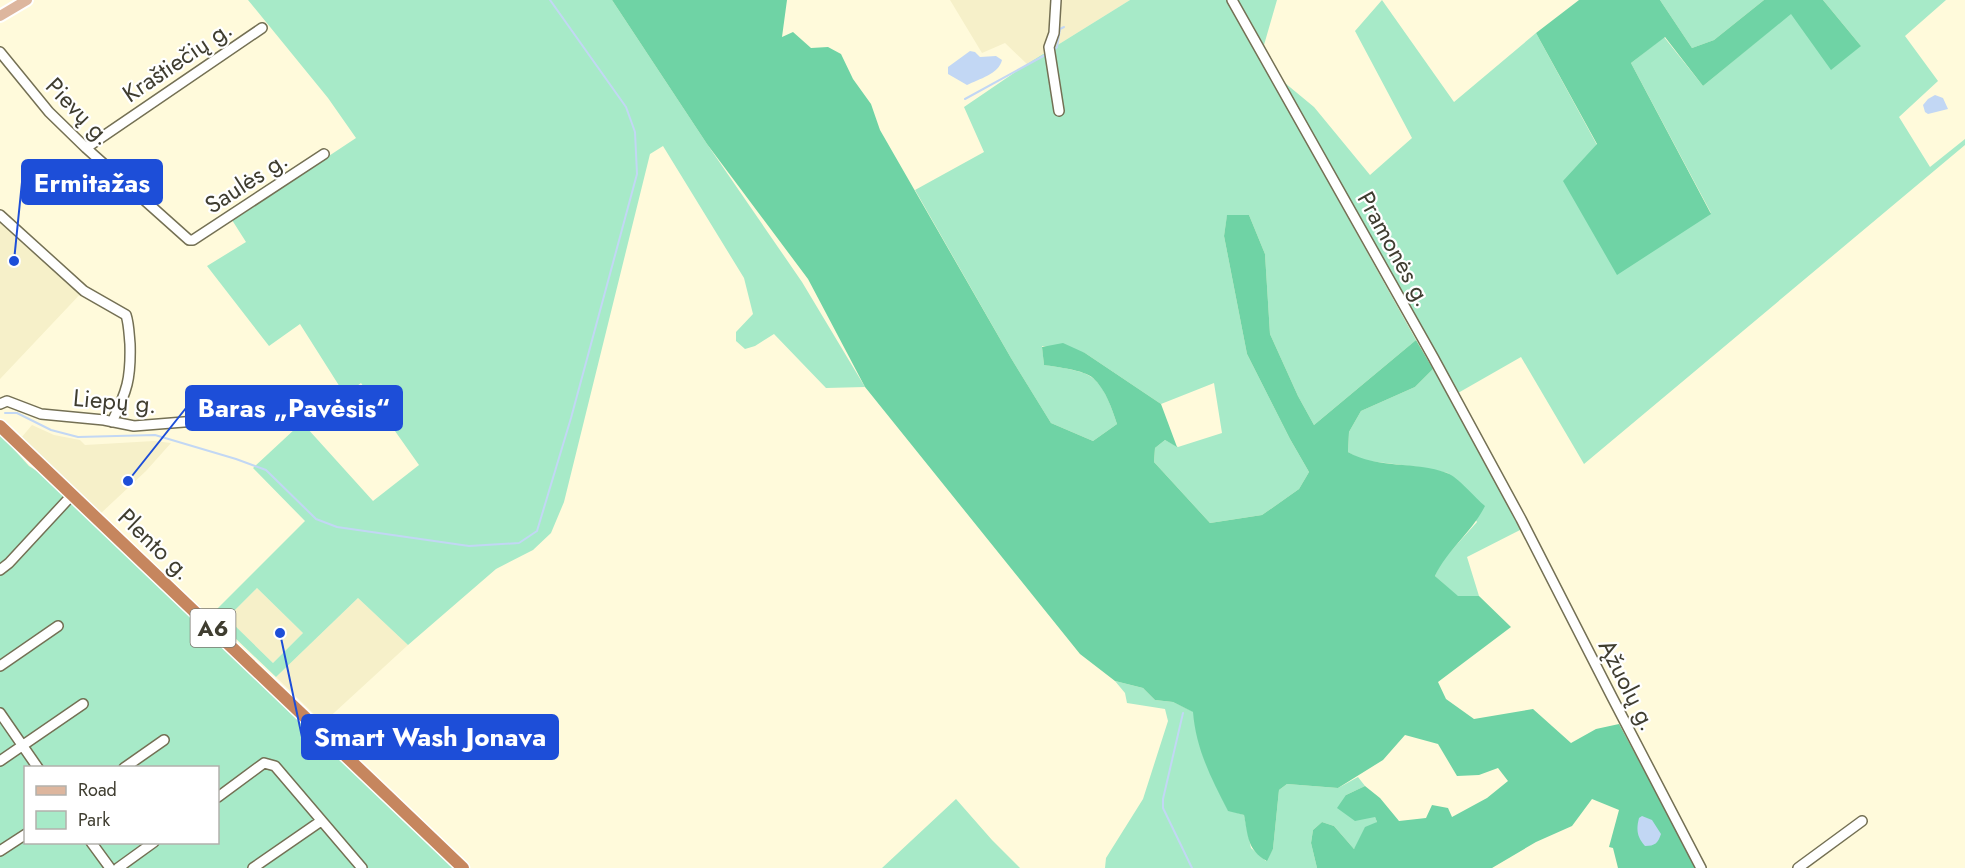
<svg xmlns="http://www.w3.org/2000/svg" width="1965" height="868" font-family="Jost,sans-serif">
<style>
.built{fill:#f6f0c9}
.green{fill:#a7eac8;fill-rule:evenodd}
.forest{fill:#6fd3a5}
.water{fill:#c2d7f4}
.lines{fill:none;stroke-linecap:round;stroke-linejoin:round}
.stream{stroke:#c2d7f4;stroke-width:2}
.minor-casing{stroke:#747054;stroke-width:12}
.major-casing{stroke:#fff;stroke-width:14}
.highway-casing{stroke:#fff;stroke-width:15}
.minor{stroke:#fff;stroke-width:9}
.major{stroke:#ddb69e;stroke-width:10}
.highway{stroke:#c6865e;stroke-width:12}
.labels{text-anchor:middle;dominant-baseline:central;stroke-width:4.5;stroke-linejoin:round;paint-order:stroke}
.shield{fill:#fff;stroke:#79776e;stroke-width:1.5}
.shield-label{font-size:22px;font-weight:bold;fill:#3f3d30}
.street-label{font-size:24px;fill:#3f3d30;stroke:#fff}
.leader{fill:none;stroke:#1d4ed8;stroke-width:2}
.callout-dot{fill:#1d4ed8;stroke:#fff;stroke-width:2}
.callout{fill:#1d4ed8;stroke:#1d4ed8;stroke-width:2}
.callout-label{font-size:26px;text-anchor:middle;font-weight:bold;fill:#fff}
</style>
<rect width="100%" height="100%" fill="#fffadb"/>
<!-- built -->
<path class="built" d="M950,0H1130L1027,64L1005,43L982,53Z
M0,210L86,288L0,379Z
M32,425L54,435L80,440L85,445L154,441L171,443L146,471L99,515L21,438Z
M257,588L303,633L273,663L227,618Z
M358,598L408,645L323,723L276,677Z"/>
<!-- green -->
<path class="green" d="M248,0H612L707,144L802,282L865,387L826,388L774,334L755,346L745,349L736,341V332L753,314L744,278L663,146L650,154L564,502L551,533L533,550L496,569L408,645L358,598L276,677L211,615L305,521L253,468L296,428H307L373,501L419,465L361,383L345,395L300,324L269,346L207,266L246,242L232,220L356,138L328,98ZM257,588L303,633L273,663L227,618Z
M1130,0H1227L1416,340L1314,425L1298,396L1270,334L1265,254L1249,215L1227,216L1224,236L1247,354L1290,439L1309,472L1299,489L1262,515L1210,523L1154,462L1155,448L1165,440L1178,447L1222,433L1214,383L1161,404L1085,353L1042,346L1044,365C1057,367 1085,370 1094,379C1106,390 1112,409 1117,424L1093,441L1051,423L1011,358L915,190L984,152L964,107L1027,64Z
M1238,0H1277L1264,45Z
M1382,0L1454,102L1536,33L1597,145L1711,213L1631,63L1664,37L1703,86L1791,13L1861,46L1823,0H1946L1905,36L1938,81L1899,117L1930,167L1965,139V145L1584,464L1521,357L1458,393L1285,83L1314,107L1370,175L1412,138L1355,31Z
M1660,0H1764L1714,40L1692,48Z
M1433,369L1522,529L1467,557L1479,596L1458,597L1435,576L1442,561L1477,522L1448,473L1418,467L1361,460L1348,452L1349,432L1361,411L1415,387Z
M0,434L29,466L48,478L454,868H0ZM26,768H218V842H26Z
M1115,681L1143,688L1155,700L1173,702L1194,712C1196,748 1212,778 1228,810L1244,815L1251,848L1266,861L1273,849L1279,790L1287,784L1338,788L1358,777L1365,786L1346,795L1375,817L1377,822L1354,849L1334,826L1322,822L1313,830L1311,843L1317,868H1105L1106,858L1143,799L1168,721L1165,709L1127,703L1125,693Z
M956,799L992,840L1020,868H882Z"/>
<!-- forest -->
<path class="forest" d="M612,0H787L782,37L793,32L811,48L828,47L841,54L853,79L871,104L880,130L1011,358L1051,423L1093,441L1117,424C1112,409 1106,390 1093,378C1084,370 1057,367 1044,365L1042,347L1063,343L1085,353L1161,404L1177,447L1165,440L1155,448L1154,462L1210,523L1262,515L1299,489L1309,472L1290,439L1247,354L1224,236L1227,215H1249L1265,254L1270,334L1298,396L1314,425L1416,340L1433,369L1415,387L1361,411L1349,432L1348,452C1377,469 1415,461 1447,473C1458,477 1475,498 1485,506C1472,532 1448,549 1435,576L1458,596H1479L1511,627L1438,682L1446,699L1474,719L1533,709L1571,743L1596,729L1619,724L1697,868H1618L1613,848L1609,847L1619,810L1592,799L1572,826L1536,842L1492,868H1317L1311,843L1313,830L1322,822L1334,826L1354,849L1365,827L1377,822L1375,817L1355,821L1337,808L1346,795L1365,786L1380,798L1399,821L1426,818L1432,805L1448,808L1452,817L1487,798L1508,781L1498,768L1479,775L1457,776L1438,744L1405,735L1383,760L1338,788L1287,784L1279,790L1273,849L1267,861C1247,850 1248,835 1244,815L1228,811C1211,778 1196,749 1193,712L1173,702L1155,700L1143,688L1115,681L1080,654L865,387L808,279L707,144Z
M1579,0H1660L1692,48L1714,40L1764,0H1823L1861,46L1831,70L1791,14L1703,86L1665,37L1631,63L1711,214L1617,275L1563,181L1597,144L1536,33Z"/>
<!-- water -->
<path class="water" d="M970,51L975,52L980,57L996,56L1002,60C999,74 979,79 967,85L948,74V67Z
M1935,95L1943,98L1948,109L1928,114L1925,112L1923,105L1928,99Z
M1642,816L1652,820L1661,834C1658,843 1655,846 1645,846C1637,837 1636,830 1639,818Z"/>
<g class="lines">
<!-- stream -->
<path class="stream" d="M1053,51L1057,47L1060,29L1064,27
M965,99L1047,54
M5,413H17L51,430L78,437L155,435L236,459L266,470L316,519L337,527L469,546L519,543L537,531L571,418L637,174L635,132L626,107L550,0
M1183,713L1163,799V808L1192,868"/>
<defs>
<path id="minor" d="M1056,0L1054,33L1049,47L1059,111
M1232,0L1433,357L1521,519L1612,697L1701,868
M0,52L49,112L86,148L189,240H193L324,154
M86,148L262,28
M0,215L84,291L126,315C129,324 129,334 130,344C131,379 127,391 112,422
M0,404L7,401L41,414L104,420L134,426L246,417L282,425H312L360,391
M0,570L9,563L72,495
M0,666L58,626
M0,713L38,768
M0,761L83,704
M124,768L164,740
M218,797L264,763L275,766L362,868
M91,842L110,868
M0,851L26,834
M118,868L154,842
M253,868L321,821
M1798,868L1862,821"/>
<path id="major" d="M0,16L27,0"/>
<path id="highway" d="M0,426L463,868"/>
</defs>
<!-- minor casing -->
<use href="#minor" class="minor-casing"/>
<!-- major casing -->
<use href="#major" class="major-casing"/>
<!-- highway casing -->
<use href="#highway" class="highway-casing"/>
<!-- minor -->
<use href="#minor" class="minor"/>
<!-- major -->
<use href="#major" class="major"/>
<!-- highway -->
<use href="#highway" class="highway"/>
</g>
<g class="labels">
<!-- shield labels -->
<rect class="shield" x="190.5" y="609" width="45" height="38" rx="4.5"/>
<g class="shield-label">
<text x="213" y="628">A6</text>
</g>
<!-- street labels -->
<g class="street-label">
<text transform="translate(177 61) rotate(-34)">Kraštiečių g.</text>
<text transform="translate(79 111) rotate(46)">Pievų g.</text>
<text transform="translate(246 182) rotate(-33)">Saulės g.</text>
<text transform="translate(1395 249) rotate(61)">Pramonės g.</text>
<text transform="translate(115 401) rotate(5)">Liepų g.</text>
<text transform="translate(155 544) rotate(44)">Plento g.</text>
<text transform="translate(1628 685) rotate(63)">Ąžuolų g.</text>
</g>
</g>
<!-- callouts -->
<path class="leader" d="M14 261L22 182M128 481L186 408M280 633L302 737"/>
<g class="callout-dot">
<circle cx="14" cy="261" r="6"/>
<circle cx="128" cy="481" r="6"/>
<circle cx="280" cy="633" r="6"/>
</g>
<g class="callout">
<rect x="22" y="160" width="140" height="44" rx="6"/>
<rect x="186" y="386" width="216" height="44" rx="6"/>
<rect x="302" y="715" width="256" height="44" rx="6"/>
</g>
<g class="callout-label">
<text x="92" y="192">Ermitažas</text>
<text x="294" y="417">Baras „Pavėsis“</text>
<text x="430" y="746">Smart Wash Jonava</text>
</g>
<!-- legend -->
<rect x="24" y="766" width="195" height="78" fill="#ffffff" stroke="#b2b1ac" stroke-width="1.5"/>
<rect x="36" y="786" width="30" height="9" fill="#ddb69e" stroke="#b2b1ac" stroke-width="1.5"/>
<text x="78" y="796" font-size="18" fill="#3f3d30">Road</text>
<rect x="36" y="811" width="30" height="18" fill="#a7eac8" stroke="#b2b1ac" stroke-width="1.5"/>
<text x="78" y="826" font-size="18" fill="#3f3d30">Park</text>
</svg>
